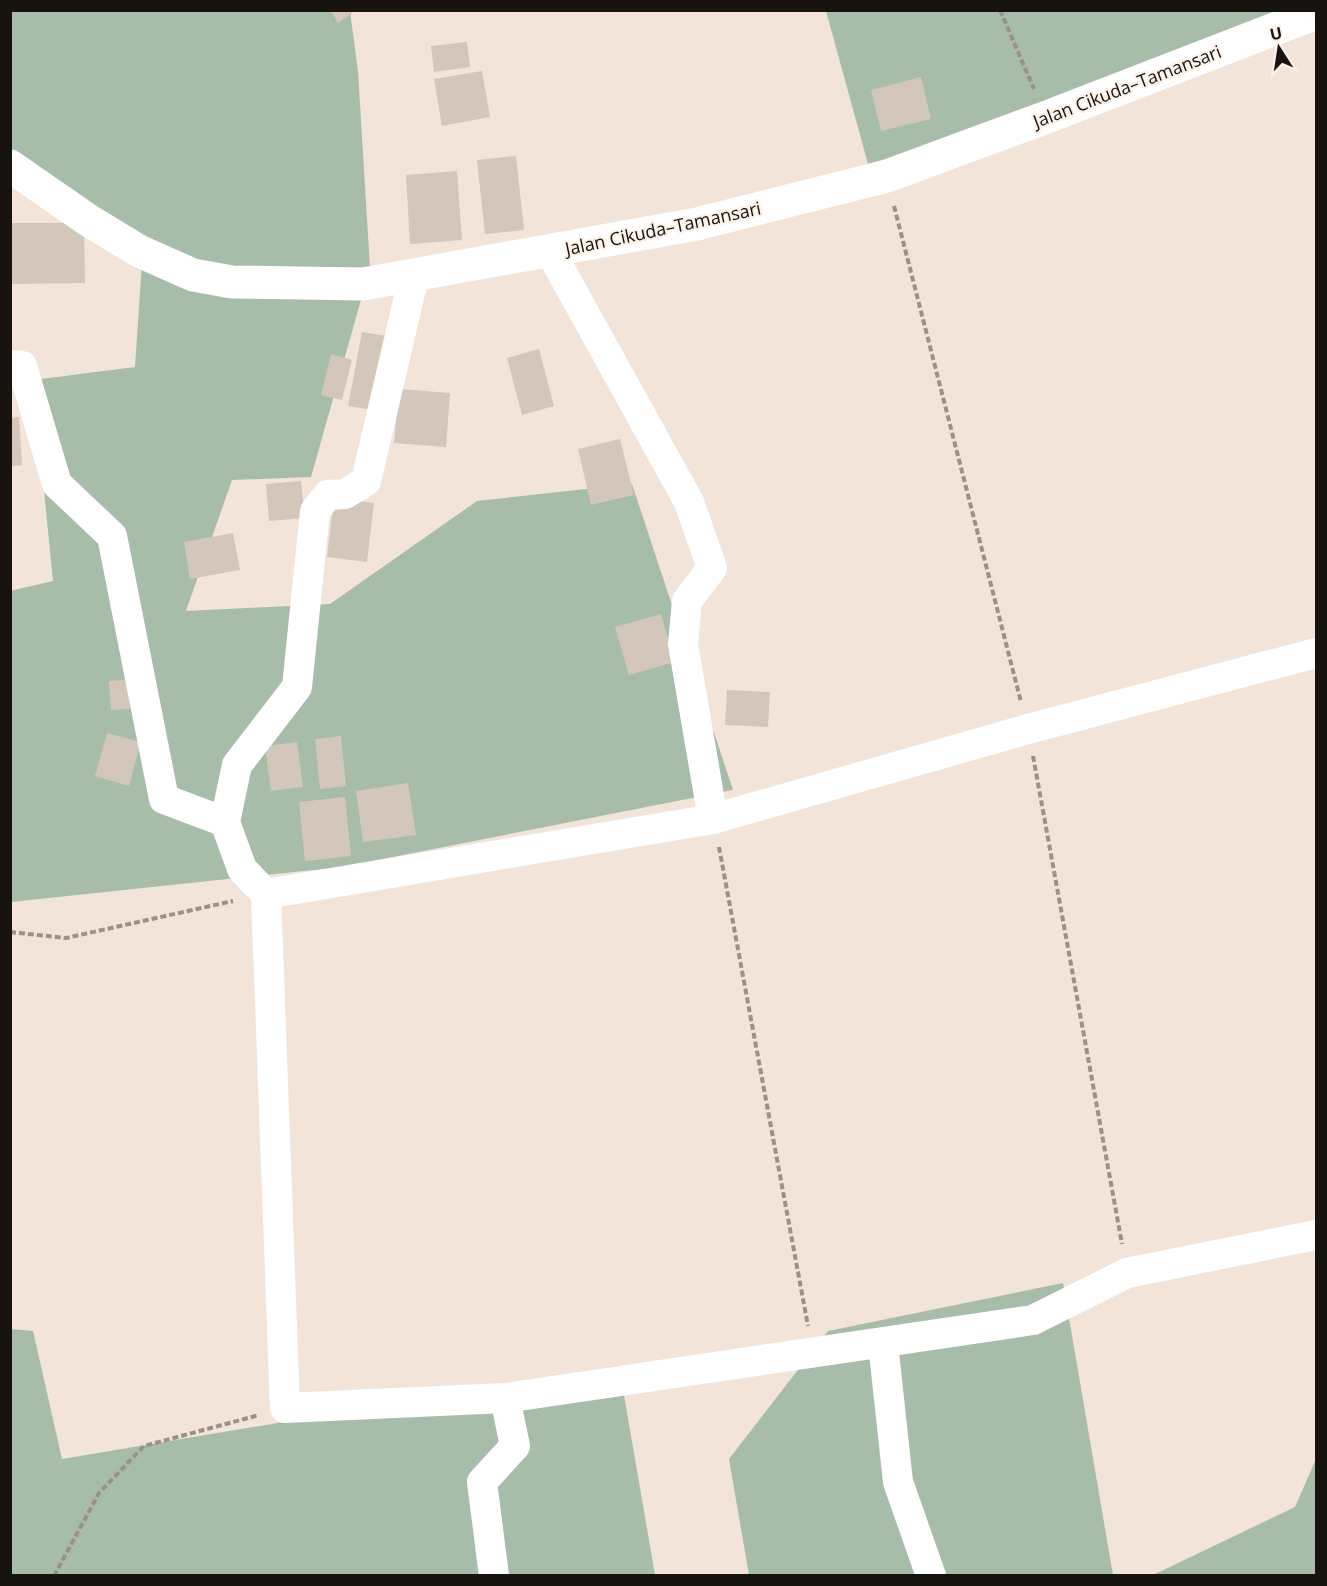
<svg xmlns="http://www.w3.org/2000/svg" width="1327" height="1586" font-family="'Open Sans',sans-serif">
<style>
.green{fill:#a8bda9}
.building{fill:#d3c6ba}
.lines{fill:none;stroke-linecap:round;stroke-linejoin:round}
.path{stroke:#9b9188;stroke-width:4;stroke-dasharray:6 3;stroke-linecap:butt}
.minor{stroke:#fff;stroke-width:30}
.tertiary{stroke:#fff;stroke-width:33}
.labels{text-anchor:middle;dominant-baseline:central;stroke-width:4.5;stroke-linejoin:round;paint-order:stroke}
.street-label{font-size:18px;fill:#17130f;stroke:#fdf2e8}
</style>
<rect width="100%" height="100%" fill="#f2e4d8"/>
<!-- green -->
<path class="green" d="M1316,10L1076,107L868,164L826,11Z
M11,11H350L358,71L370,268L311,477L232,480L186,611L330,604L477,501L632,484L733,790L342,867L11,902L10,591L53,581L33,380L135,367L142,262L11,160Z
M1063,1283L1113,1575H749L729,1459L828,1331Z
M11,1329L33,1331L62,1459L619,1366L655,1575L11,1576Z
M1316,1459V1575H1153L1295,1507Z"/>
<!-- building -->
<path class="building" d="M330,10H356L338,23Z
M467,42L470,67L434,72L431,46Z
M482,71L490,117L442,126L434,79Z
M921,77L931,119L881,131L871,90Z
M516,156L524,230L485,234L477,160Z
M457,171L462,240L410,244L406,175Z
M10,223H84L85,283L10,284Z
M362,332L387,336L373,410L348,406Z
M539,349L554,406L522,415L507,358Z
M331,354L352,360L342,400L321,395Z
M399,389L450,393L446,447L394,443Z
M19,417L22,465L10,466V418Z
M620,439L634,495L591,505L578,449Z
M301,481L305,518L269,521L266,484Z
M334,498L374,503L367,562L327,557Z
M233,533L240,570L190,579L184,542Z
M661,614L675,662L629,675L615,627Z
M138,679L139,708L111,710L109,681Z
M727,690L770,692L768,727L725,725Z
M107,733L141,742L129,786L95,776Z
M341,736L346,786L320,789L315,739Z
M297,742L303,787L271,791L265,746Z
M408,783L416,835L363,842L356,791Z
M345,797L351,856L305,861L299,802Z"/>
<g class="lines">
<!-- path -->
<path class="path" d="M1000,10L1034,89
M894,206L1021,702
M1033,756L1122,1244
M719,847L808,1326
M10,932L66,938L233,901
M54,1576L99,1493L144,1446L259,1415"/>
<!-- minor -->
<path class="minor" d="M550,251L689,502L712,568L687,601L683,644L713,819
M10,365L22,366L57,484L112,536L164,799L225,822L242,869L266,894L285,1408L505,1398L1033,1320L1127,1273L1316,1235
M225,822L237,765L297,687L315,511L328,495L345,494L366,481L414,276
M266,894L713,819L1028,729L1316,653
M883,1343L898,1482L931,1576
M494,1576L482,1482L515,1446L505,1398"/>
<!-- tertiary -->
<path class="tertiary" d="M10,166L88,220L139,251L193,275L232,282L363,284L697,224L887,176L1047,117L1316,13"/>
</g>
<g class="labels">
<!-- street labels -->
<g class="street-label">
<text transform="translate(1127 86) rotate(-21)">Jalan Cikuda–Tamansari</text>
<text transform="translate(663 228) rotate(-12)">Jalan Cikuda–Tamansari</text>
</g>
</g>
<!-- border -->
<rect width="1327" height="1586" fill="none" stroke="#17130f" stroke-width="24"/>
<!-- north arrow -->
<g transform="translate(1279 48) rotate(348)" stroke="#fdf2e8" stroke-width="4.5" paint-order="stroke">
<path d="M0-4.5L10 22L0 15L-10 22Z" fill="#17130f"/>
<text y="-9" font-size="16" font-weight="bold" text-anchor="middle" fill="#17130f">U</text>
</g>
</svg>
